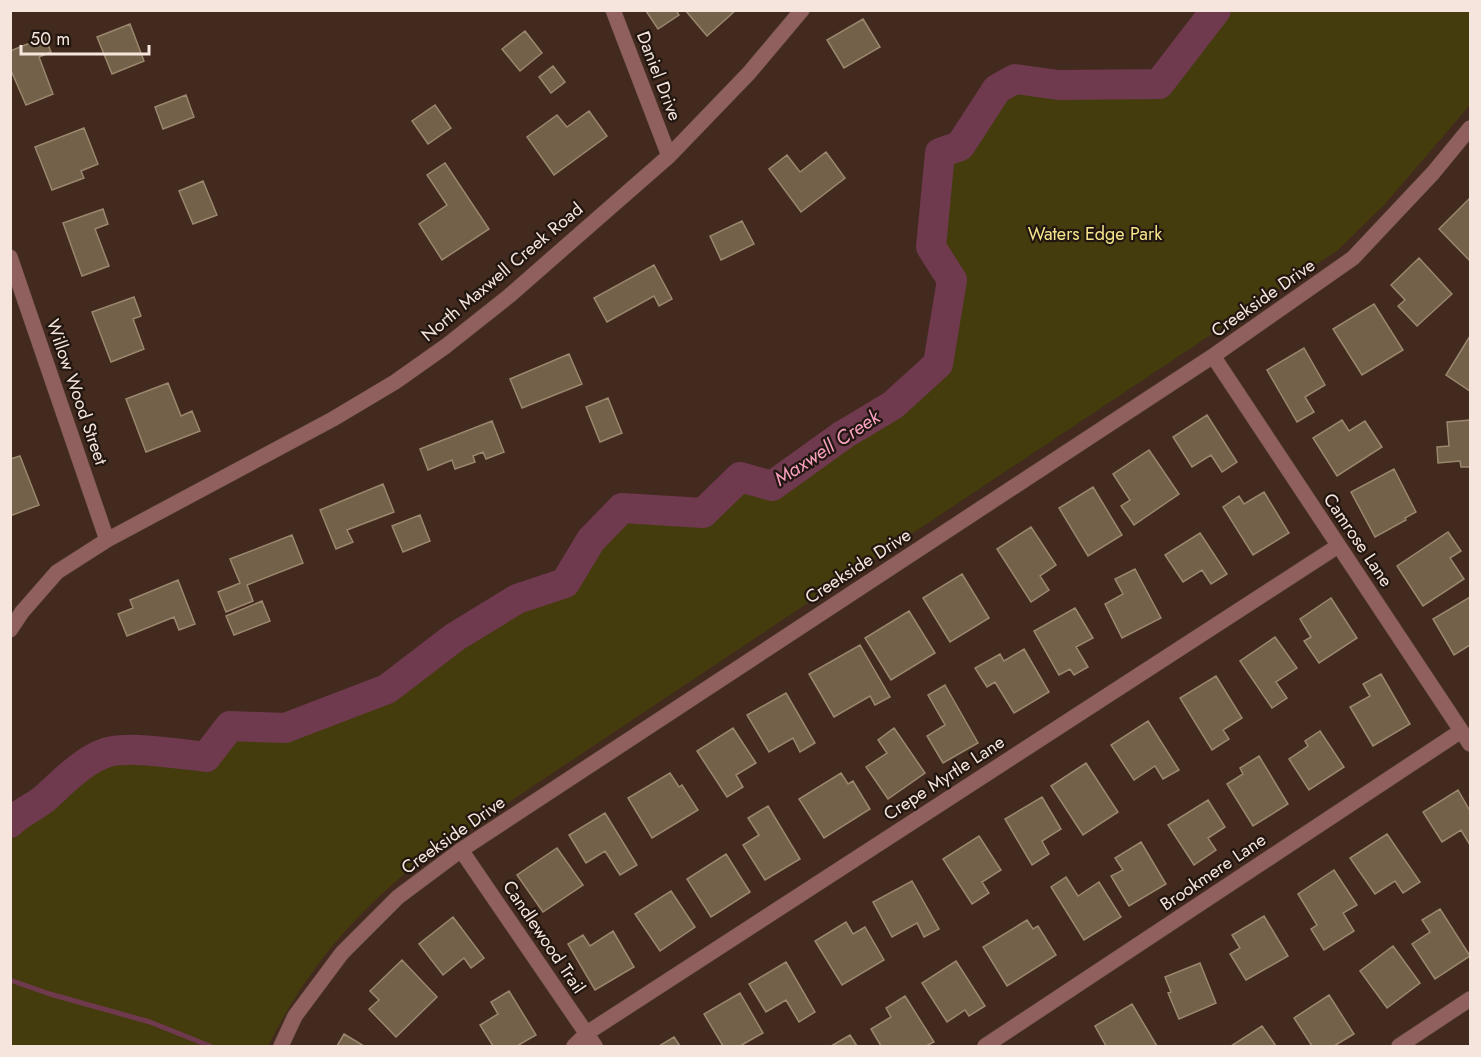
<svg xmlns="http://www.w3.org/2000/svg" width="1481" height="1057" font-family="Jost,sans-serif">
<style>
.green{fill:#453c0e}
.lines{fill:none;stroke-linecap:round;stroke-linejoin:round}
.stream{stroke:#6f394e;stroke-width:5}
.river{stroke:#6f394e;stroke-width:30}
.building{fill:#74614a;stroke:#9a876e;stroke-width:1.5}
.minor-casing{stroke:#60483d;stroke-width:16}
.minor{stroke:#90605e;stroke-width:15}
.labels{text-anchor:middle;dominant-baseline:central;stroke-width:4.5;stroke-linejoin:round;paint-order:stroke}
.street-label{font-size:18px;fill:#f6e5dd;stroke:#211610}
.park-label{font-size:18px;fill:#f6e58d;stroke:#211610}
.water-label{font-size:20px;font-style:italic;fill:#f8a0c0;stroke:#211610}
</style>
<rect width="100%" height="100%" fill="#432a1e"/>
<!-- green -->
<path class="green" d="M1215,11H1470V105L1385,204L1338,250L422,860C353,914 307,969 268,1046H11L10,824C19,812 33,808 44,799C62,783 84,759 108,752C132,745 180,754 206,757L230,726L285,728L387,689L455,637L517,599L565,583L591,540L622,508L703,513L740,477L772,486L843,435L893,405L938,364L952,280L931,247L940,153L960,146L997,89L1015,79L1059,85L1159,84Z"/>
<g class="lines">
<!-- stream -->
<path class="stream" d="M10,980L50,994L150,1022L210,1046"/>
<!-- river -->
<path class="river" d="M10,823C20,812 33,808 44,799C62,783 84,759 108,752C132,746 180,754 206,757L230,726L285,728L387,689L455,637L517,599L565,583L591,540L622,508L703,513L740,477L772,486L843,435L893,405L938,364L952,280L931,247L940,153L960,146L997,89L1015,79L1059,85L1159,84L1216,10"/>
</g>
<!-- building -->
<path class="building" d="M676,10L679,15L658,29L646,11Z
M685,10H736L707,36Z
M863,19L880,47L844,68L827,40Z
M130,24L144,61L112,74L97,37Z
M525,31L542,53L520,71L502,49Z
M45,37L51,52L39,57L53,94L26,105L10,68V51Z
M553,66L565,82L551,93L539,77Z
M186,95L194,117L163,129L155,107Z
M435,105L451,128L428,144L412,121Z
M589,111L607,136L554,175L527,137L557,115L567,127Z
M84,128L98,164L81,171L84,178L52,190L35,147Z
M826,152L845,178L801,212L769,169L787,155L800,172Z
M445,163L489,229L442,260L419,224L447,205L427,175Z
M203,181L217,215L193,224L179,191Z
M1469,199L1470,200V261L1439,229Z
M103,209L108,224L95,229L109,266L82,276L63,223Z
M742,221L754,244L721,260L710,236Z
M1419,258L1452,294L1417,326L1398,306L1405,300L1391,285Z
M654,265L672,299L659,306L654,296L607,322L594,298Z
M134,297L141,316L133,319L144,349L111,362L92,312Z
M1374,304L1403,350L1362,375L1333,329Z
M1470,336V391L1446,375Z
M1304,348L1325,385L1305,397L1314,412L1297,422L1267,370Z
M569,354L582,384L522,408L510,379Z
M168,383L181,416L192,411L200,431L146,452L126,399Z
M608,398L622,433L600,442L586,407Z
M1207,415L1237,462L1222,472L1211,455L1192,467L1173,437Z
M1342,420L1349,431L1365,421L1382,447L1337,476L1313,438Z
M1470,420V467H1461L1460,461L1438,463L1437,447L1449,446L1447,422Z
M492,421L504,452L486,459L483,452L473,456L475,462L455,469L452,460L428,470L420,449Z
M1149,450L1179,494L1134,525L1121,506L1130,500L1113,474Z
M20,456L39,505L10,516V459Z
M1394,469L1416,512L1405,518L1406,520L1375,537L1351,492Z
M383,484L394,512L347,530L353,542L336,549L320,510Z
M1093,487L1122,535L1088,556L1059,508Z
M1264,492L1289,533L1253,555L1223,507L1239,496L1244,504Z
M420,515L430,541L403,552L392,526Z
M1031,527L1056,565L1040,576L1049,590L1031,602L997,549Z
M1448,532L1461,551L1450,558L1464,579L1423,606L1397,566Z
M1200,533L1227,574L1211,584L1202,570L1183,582L1165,555Z
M292,535L303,563L247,585L253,601L226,612L218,592L240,583L230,559Z
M1135,569L1161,618L1122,638L1105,604L1123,594L1115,579Z
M962,574L989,618L950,642L923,598Z
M178,580L195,624L179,630L174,617L127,636L118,614L133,608L130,600Z
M1470,597V645L1454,655L1433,619Z
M1331,598L1357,638L1319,663L1304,641L1311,637L1300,619Z
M262,601L270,621L234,635L226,616Z
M1075,608L1093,638L1076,647L1088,667L1074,675L1070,669L1059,675L1034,631Z
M909,611L935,653L891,680L865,638Z
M1275,637L1297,668L1276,682L1287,698L1272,708L1240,661Z
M860,645L890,697L875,705L870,696L834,717L809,674Z
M1024,649L1049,692L1014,713L995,682L987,687L975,668L1000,654L1004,661Z
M1381,674L1410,724L1373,746L1350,707L1370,696L1363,684Z
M1216,676L1242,718L1223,730L1229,739L1212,750L1180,698Z
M945,685L978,743L943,763L927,736L945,725L928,695Z
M786,693L815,743L800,752L793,738L769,752L747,715Z
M1148,721L1179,770L1163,779L1155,766L1134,780L1111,745Z
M733,728L756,763L736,775L743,787L727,797L697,751Z
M894,728L925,773L888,799L866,767L887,753L878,740Z
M1320,731L1344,767L1309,790L1289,759L1308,746L1305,741Z
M1259,756L1288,804L1253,826L1227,784L1243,774L1240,768Z
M1086,763L1118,812L1083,835L1051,786Z
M670,773L679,787L682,785L698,810L652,838L628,798Z
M841,773L848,784L853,781L870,809L824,838L799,799Z
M1458,790L1470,811V845L1461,830L1442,842L1423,812Z
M1042,797L1061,829L1042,841L1049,854L1032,865L1005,819Z
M1208,800L1225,827L1208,838L1216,850L1194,865L1168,825Z
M768,806L800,859L765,880L743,845L759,835L748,818Z
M605,813L637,865L620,875L605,851L586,863L569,835Z
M1387,834L1420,882L1403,893L1395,881L1375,894L1350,858Z
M979,836L1001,870L982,882L989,893L972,904L943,859Z
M1141,842L1166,884L1129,906L1111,876L1123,870L1115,858Z
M557,848L583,885L543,912L517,875Z
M726,854L750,892L711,917L687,879Z
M1334,870L1357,905L1343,913L1354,931L1324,950L1311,929L1317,925L1298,894Z
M1066,877L1078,896L1099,882L1121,917L1084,940L1051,887Z
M912,881L939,929L924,937L917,923L892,937L873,902Z
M671,891L695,927L660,951L635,914Z
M1440,909L1470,956L1435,979L1412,944L1430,932L1422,920Z
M1264,916L1288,956L1246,980L1230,954L1240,948L1232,935Z
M453,917L484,958L471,968L464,958L443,975L419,944Z
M1027,920L1033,929L1038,926L1056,955L1007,986L983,947Z
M846,922L853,934L865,927L884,960L842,985L815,941Z
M613,931L634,967L595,990L568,944L583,935L590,946Z
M1393,946L1420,983L1387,1008L1360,971Z
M402,960L437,997L396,1037L369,1009L379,1000L370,991Z
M956,961L985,1006L969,1016L965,1010L947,1022L922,983Z
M786,962L815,1012L799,1022L786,1000L766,1012L749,984Z
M1200,963L1216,1003L1179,1019L1168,993L1171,992L1165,977Z
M509,991L536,1035L517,1046H493L480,1025L498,1014L491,1002Z
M740,993L763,1033L740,1046H723L704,1014Z
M1329,995L1354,1034L1334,1046H1312L1294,1018Z
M905,996L934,1042L926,1046H881L871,1029L891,1017L886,1008Z
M1132,1004L1157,1046H1106L1095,1026Z
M1262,1026L1276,1046H1231Z
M344,1034L364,1046H337Z
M850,1035L857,1046H831Z
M674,1037L680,1046H659Z"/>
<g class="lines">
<defs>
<path id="minor" d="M613,10L669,156
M10,257L107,540
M1213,356L1470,744
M10,630L22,612L57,572L107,540L333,419L395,382L446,346L509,296L669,156L749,73L802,10
M461,850L595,1046
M281,1046L295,1016L342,953L398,897L461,850L1213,356L1353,258L1433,173L1470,128
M574,1046L587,1033L1338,546
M985,1046L1461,731
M1399,1046L1470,999"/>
</defs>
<!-- minor casing -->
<use href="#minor" class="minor-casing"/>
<!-- minor -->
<use href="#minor" class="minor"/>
</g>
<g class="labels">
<!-- street labels -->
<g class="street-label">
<text transform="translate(659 76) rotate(69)">Daniel Drive</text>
<text transform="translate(502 272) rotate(-40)">North Maxwell Creek Road</text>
<text transform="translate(1263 298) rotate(-35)">Creekside Drive</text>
<text transform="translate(77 392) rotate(71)">Willow Wood Street</text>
<text transform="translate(1358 540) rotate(56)">Camrose Lane</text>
<text transform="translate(858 566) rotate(-33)">Creekside Drive</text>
<text transform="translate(944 778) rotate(-33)">Crepe Myrtle Lane</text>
<text transform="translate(453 835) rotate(-35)">Creekside Drive</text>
<text transform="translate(1213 872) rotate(-34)">Brookmere Lane</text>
<text transform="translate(544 937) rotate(56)">Candlewood Trail</text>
</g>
<!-- park labels -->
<g class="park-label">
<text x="1095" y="234">Waters Edge Park</text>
</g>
<!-- water labels -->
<g class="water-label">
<text transform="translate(827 448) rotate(-33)">Maxwell Creek</text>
</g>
</g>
<!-- border -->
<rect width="1481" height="1057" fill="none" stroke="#f6e5dd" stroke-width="24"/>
<!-- scale -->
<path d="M21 45v9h128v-9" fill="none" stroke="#f6e5dd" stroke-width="3"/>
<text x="30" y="45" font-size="18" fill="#f6e5dd" stroke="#211610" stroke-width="4.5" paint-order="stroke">50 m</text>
</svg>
